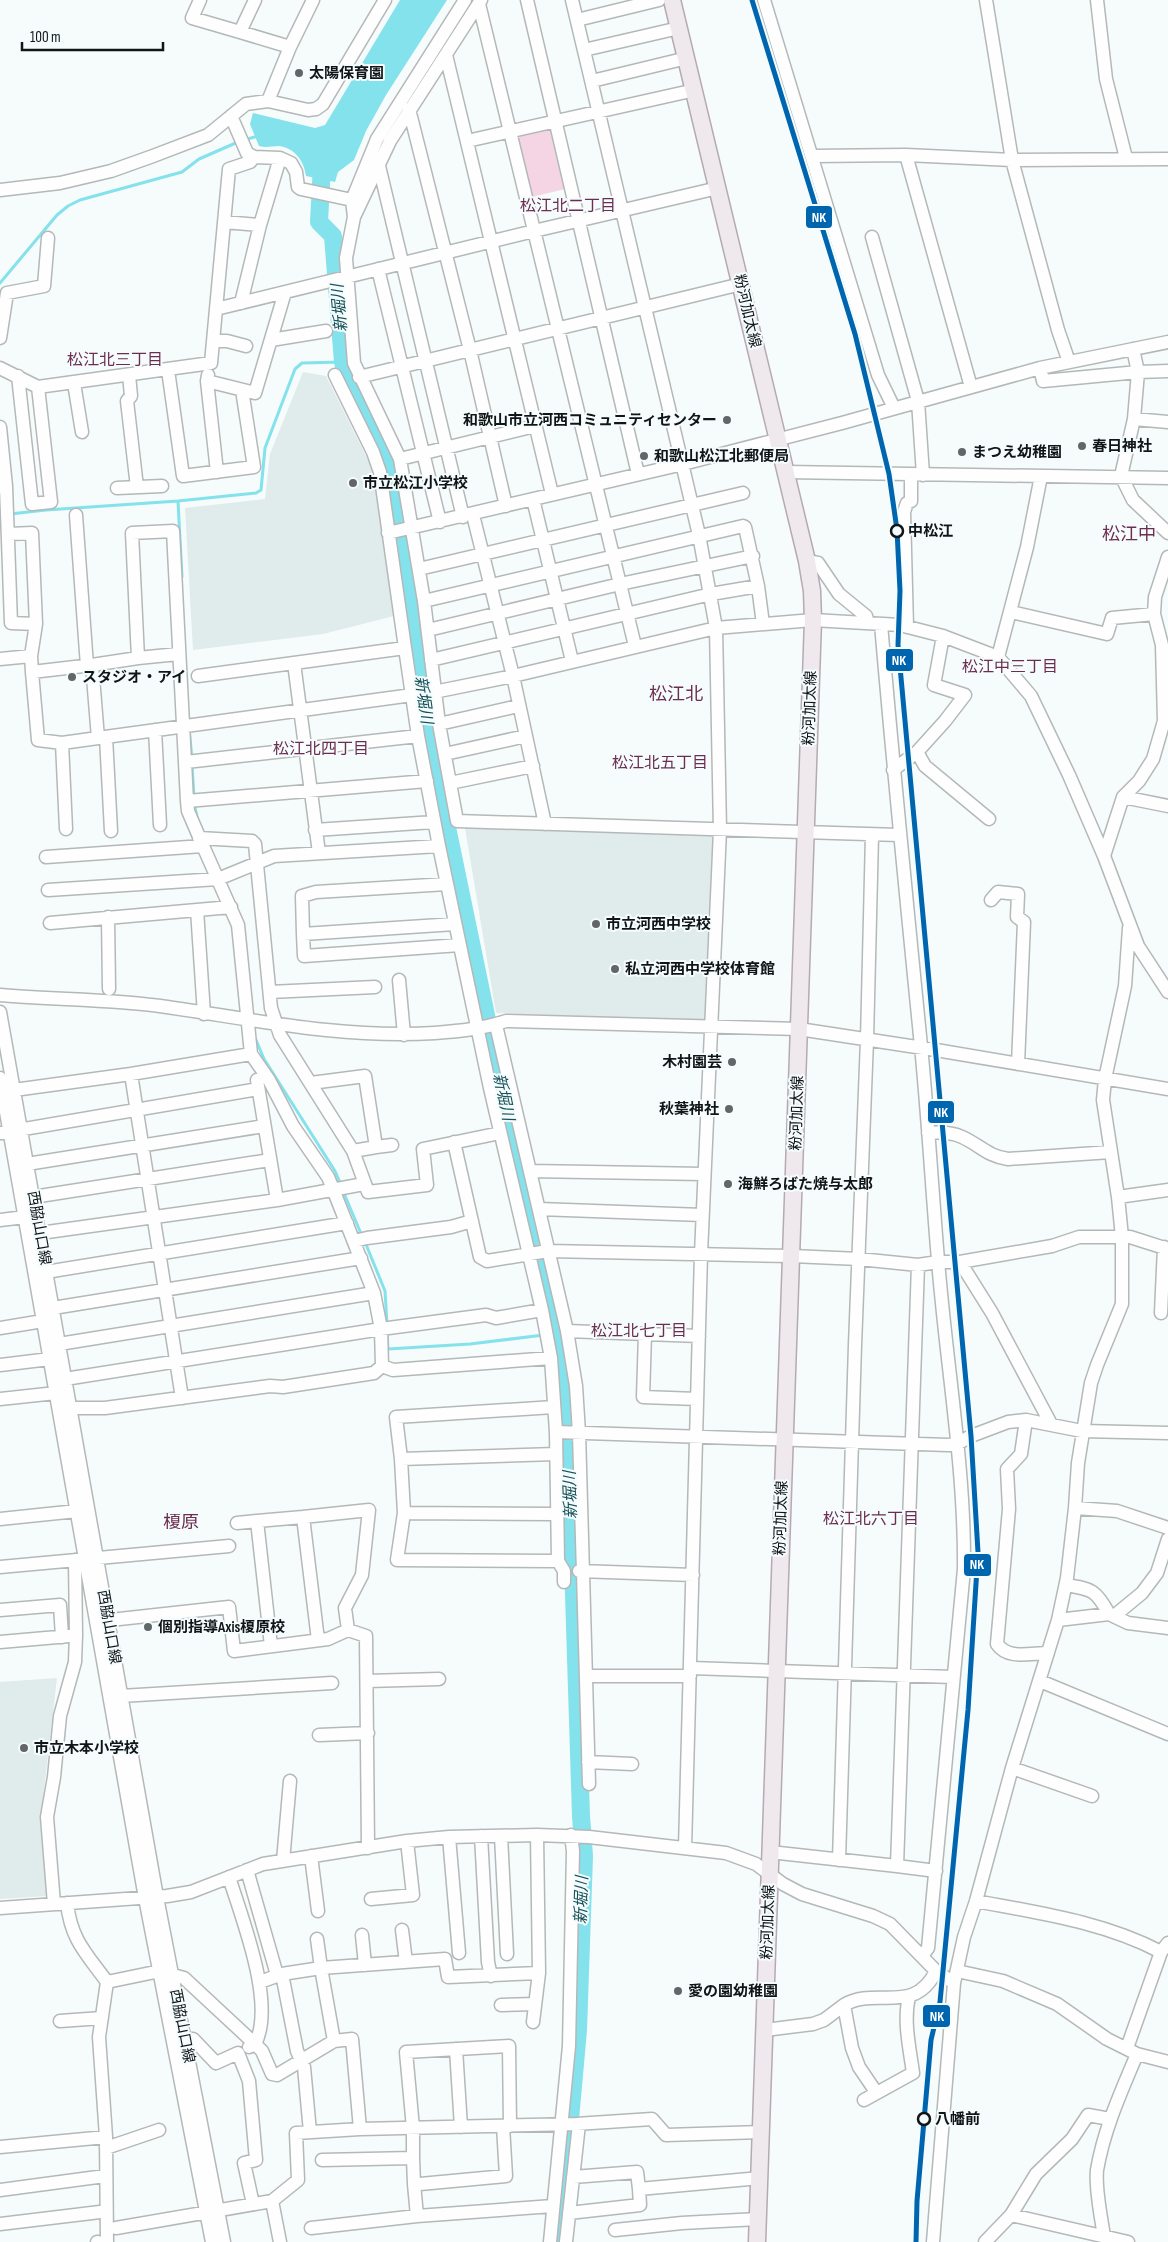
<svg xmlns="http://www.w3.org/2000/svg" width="1168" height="2242" font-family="'Sofia Sans Condensed','Noto Sans JP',sans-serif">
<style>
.built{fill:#e0ebec}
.green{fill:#f5d4e4}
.water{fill:#83e2ec}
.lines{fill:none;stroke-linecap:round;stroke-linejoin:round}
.stream{stroke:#83e2ec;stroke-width:3}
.river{stroke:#83e2ec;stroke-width:18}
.minor-casing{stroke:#b5b8b8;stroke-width:15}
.major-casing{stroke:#b5aab1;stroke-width:19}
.minor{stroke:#fefefe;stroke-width:12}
.major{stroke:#efe9ed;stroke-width:16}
.rail-1-casing{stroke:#f4fcfd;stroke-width:9}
.rail-1{stroke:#0065af;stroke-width:5}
.poi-dot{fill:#626666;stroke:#f4fcfd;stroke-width:2}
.stop-dot{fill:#f4fcfd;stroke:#121515;stroke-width:2.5}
.labels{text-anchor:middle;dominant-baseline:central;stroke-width:4;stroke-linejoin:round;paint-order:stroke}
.poi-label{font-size:15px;font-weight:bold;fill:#121515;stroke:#f4fcfd;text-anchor:start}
.street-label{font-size:15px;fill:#121515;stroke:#f4fcfd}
.stop-label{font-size:15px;font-weight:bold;fill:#121515;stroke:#f4fcfd;text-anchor:start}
.neighbourhood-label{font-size:16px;fill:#6d2d4e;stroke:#f4fcfd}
.water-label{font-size:16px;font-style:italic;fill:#175057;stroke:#f4fcfd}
.quarter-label{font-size:18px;fill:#6d2d4e;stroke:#f4fcfd}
.line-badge{stroke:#f4fcfd;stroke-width:2}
.badge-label{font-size:14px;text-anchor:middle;font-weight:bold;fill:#fff}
</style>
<rect width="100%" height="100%" fill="#f6fbfb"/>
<!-- built -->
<path class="built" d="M303,372L326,376L375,474L394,616L323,634L193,650L185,508L265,499L270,454Z
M465,828L715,836L706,1021L496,1013Z
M57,1678L41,1815L47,1896L0,1899V1682Z"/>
<!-- green -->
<path class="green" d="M552,128L565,189L532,197L517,137L518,134Z"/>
<!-- water -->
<path class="water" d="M400,0H447L386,95L366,131L354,160L338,172L335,182L306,176C304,161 295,148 279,146C272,146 266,148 259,146L250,124L253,113L315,128L325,125Z"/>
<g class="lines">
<!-- stream -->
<path class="stream" d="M244,140L258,136
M0,283L57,215L68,206L80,200L182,172L199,159L238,142
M10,514L46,510L178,501
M182,577L178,501L256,493L261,490L265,448L295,369L302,363L343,362
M189,728L192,759
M192,765L194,797
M194,803L198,821
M256,1040L264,1059L335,1171L341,1185
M343,1191L362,1236
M365,1242L385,1291L387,1324
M387,1333L388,1349L470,1344L544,1335"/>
<!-- river -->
<path class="river" d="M327,157L322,165L319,222L333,236L343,362C352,401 380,433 390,471L426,726L510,1131L557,1332L568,1404L581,1816L584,1856L578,2030L559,2242"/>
<defs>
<path id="minor" d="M200,0L192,18L240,32
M255,0L240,32L290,47
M481,0L390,141L354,217L346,258L354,363L400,459L424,601L439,724L457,821L899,835
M527,0L638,474
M572,0L699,535L716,628L720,830L701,1254L685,1848
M764,0L878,375L894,408
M986,0L1012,160L1058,330L1069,362
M1097,0L1106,79L1126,158
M479,4L635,646
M577,20L659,0
M584,50L679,28
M446,55L552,494
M592,81L687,58
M268,101L290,47L313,0
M409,109L470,350L506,506
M231,116L247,153L254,157L280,158L291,163L296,172L298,187L301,189L352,200
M467,141L695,90
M906,155L971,387
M812,156L906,155L1012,160L1168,159
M379,166L463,517
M0,190L60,183L111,171L153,156L208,135L246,104L268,101L308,110L316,109L323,104L385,0
M354,217L352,200L377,139L465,0
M224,222L260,225L241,303
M260,225L280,158
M872,237L918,401L923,475
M378,269L440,522
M216,309L534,231L718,188
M0,338L7,293L44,286L48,238
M271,340L326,331
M213,341H227L246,346
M1133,349L1138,372L1134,419L1121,476L1133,500L1168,533
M0,368L38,387L211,363L229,169L250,162L254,157
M1040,368L1043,381L1138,372L1168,371
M168,370L183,476L254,467L242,390
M129,375L131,396L127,401L137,487
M208,375L207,381L217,472
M335,375L373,452L380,472L405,648
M18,376L32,504L51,502L38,387
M359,377L741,284
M207,381L255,393L285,292
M74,383L82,432
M1134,419L1168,422
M0,427L6,486L0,487
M400,459L535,426
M786,472L1168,478
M6,486L11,623L36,624
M117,488L162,486
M533,499L572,661
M76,515L87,666
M473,515L513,676L545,824
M388,533L683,464L842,423L1040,368L1168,342
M9,534L32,533L36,624L31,656
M807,561L818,563L839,594L866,616L868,623
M419,569L743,493
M424,601L743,526L745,527L758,586
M1011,612L1107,634L1112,618L1154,614
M881,624C893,765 907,906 921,1046C928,1118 932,1189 938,1260C946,1363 965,1466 964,1569L928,1948L922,1956
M907,627L904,512L907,503L911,501V475
M428,630L620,584L753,556
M178,654L138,658L132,533L173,531L187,801L188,811L203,846
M998,657L1027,547L1041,476
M0,659L31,656L32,672L92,665L98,738L434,692L513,676L716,628L813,620L900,625L943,636L998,657L1031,696L1069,775L1104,856L1138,946L1168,992
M431,660L711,594L758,586L763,624
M294,663L405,648L418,736L439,846L490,1088L542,1310L551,1358L556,1432L558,1561L397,1560L404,1513
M92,665L138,658
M32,672L38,740L62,743L98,738
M198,676L294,663L319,853
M439,724L518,706
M155,730L160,825
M106,737L111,831
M62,743L66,829
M917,752L945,721L965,695L934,685L943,636
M445,754L526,736
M186,762L418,736
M893,770L917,752L925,766L989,819
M450,783L533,766
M1123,797L1168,806
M187,801L427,781
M315,830L434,822
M199,838L252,841L255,844L271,1008L280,1035L353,1151
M1104,856L1123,797L1139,781L1153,759L1164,721L1162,645L1154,614L1155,597L1168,557
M46,857L203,846L238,925L251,1054L269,1080L293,1126L328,1177L333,1189L374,1293L381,1329L382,1366L374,1373L283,1387L270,1386L105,1408H64
M447,884L316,892L302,896L303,934L455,924
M48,890L218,879L274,856L439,846
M991,900L998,892L1018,894L1017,917L1024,922L1018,1064
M108,917L109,989
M50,923L197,910
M303,934L304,956L460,945
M399,980L404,1035
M270,992L375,987
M0,995C55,1000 112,999 167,1007C256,1020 345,1039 435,1033C460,1031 482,1029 506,1021L799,1029L936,1050L1168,1089
M0,1012L157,1897L224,2242
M204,1014L197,910L231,907
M496,1025L567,1331L576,1386L579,1433L589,1784
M131,1074L182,1398
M0,1078L145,1898L212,2242
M257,1080L277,1200
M311,1083L365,1076L376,1147L392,1145
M14,1090L131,1074L251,1054
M0,1133L258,1089
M928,1133C940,1132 951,1132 962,1137C980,1145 987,1156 1008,1159L1111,1152
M454,1142L480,1257L487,1261L548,1251L792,1256L859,1259L918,1265L938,1262H960L1052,1246L1079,1237H1130L1168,1249
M376,1147L353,1151L368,1192L427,1185L423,1149L500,1133
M27,1164L264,1126
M530,1171L704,1174
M33,1197L270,1160
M1118,1197L1168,1190
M539,1209L702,1215
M0,1220L25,1217
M33,1234L277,1200L364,1184
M354,1241L367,1238L451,1227L472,1221
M960,1262L992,1313L1051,1424
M918,1265L897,1866L936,1871
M46,1272L347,1223
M53,1308L361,1258
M1161,1313L1164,1247
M0,1328L43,1321
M567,1331L699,1336
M645,1334L643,1397L697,1399
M59,1344L374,1293
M0,1365L50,1359
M382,1366L393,1370L551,1358
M65,1379L381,1329L486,1315L496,1318L542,1310
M0,1399L56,1393
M554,1407L396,1417L401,1459L556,1454
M1026,1420L1021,1454L1007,1469L1009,1509L997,1644C1008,1660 1030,1653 1048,1653
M556,1432L948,1445L957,1444L971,1436L1008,1422L1026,1420L1082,1431L1168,1433
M401,1459L404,1513L556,1514
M1075,1508L1117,1511L1168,1528
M303,1517L369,1510L362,1575L345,1608L348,1630
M0,1519L77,1511
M257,1521L303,1517L318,1640
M237,1523L257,1521L271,1646
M558,1561L564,1571V1582
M0,1567L229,1546
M579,1571L693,1575
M1066,1585C1092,1589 1096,1590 1109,1614
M0,1610L60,1605L62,1637
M1114,1616L1142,1593L1157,1573L1168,1539
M1058,1620L1109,1614L1128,1623L1168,1628
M101,1621L229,1607L234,1651L328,1639L348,1630L366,1636L368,1848
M0,1642L69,1636
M691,1668L953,1677
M586,1676H690
M367,1681L439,1679
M1040,1681L1168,1734
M121,1696L332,1683
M319,1735L368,1733
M588,1762L632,1764
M1012,1768L1092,1796
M481,1836L488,1962L491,1976
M501,1836L507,1954
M449,1837L459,1953
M770,1852L897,1866
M311,1856L318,1911
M839,1860L855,1345L867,1040L872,835
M283,1861L290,1781
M247,1870L277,1975
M229,1877C242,1919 276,2004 255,2044L262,2051L272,2074L277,2075L334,2041L352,2039L360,2129
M371,1899L413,1895L407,1841
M976,1901C1039,1913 1104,1922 1161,1952
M67,1903C71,1940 86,1953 107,1982L160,1971
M54,1904L47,1817L54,1777L60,1716L75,1662L76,1635L75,1560
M0,1908L167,1896L191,1892L263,1864L407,1841L449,1837L537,1835L589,1837L726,1853L756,1864L783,1884L802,1894L873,1916L890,1924L936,1971
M402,1930L406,1962
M362,1935L365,1965
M317,1939L321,1968L445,1959L448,1977L539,1973L537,1835
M957,1971L1003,1981L1057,2004L1107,2039L1137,2054L1168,2062
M282,1974L297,2051L304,2067L310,2132
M173,1975L184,1978L255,2044L249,2047
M107,1982L99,2037L106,2137L107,2242
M260,1982L282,1974L321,1968L334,2041
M501,2005L535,2004
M60,2021L102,2018
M533,2022L539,1973
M765,2030L813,2024L824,2020L844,2005
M180,2038L193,2039L216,2063L238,2053L249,2081L256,2160L244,2163L253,2204
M1127,2048L1161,1952L1168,1943
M456,2049L461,2127
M876,2092L859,2067L852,2048L844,2005C876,1986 914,2016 936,1971L954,1983
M864,2100L913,2073C910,2050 903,2021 909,1997
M0,2147L106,2137
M106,2148L159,2130
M413,2158V2128L406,2052L509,2046L510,2126
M322,2160L413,2158L414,2184H420L506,2176L503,2126
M573,2177L637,2172L639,2189
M414,2184L417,2216L553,2206
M0,2190L105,2176
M272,2201L280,2242
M569,2213L640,2205L639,2189L760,2178
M1011,2215L1128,2242
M0,2224L100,2212
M116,2228L272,2201L298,2180L296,2133L360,2129L576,2124L652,2119L666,2135L762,2132
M311,2228L417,2216
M615,2230L682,2223L758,2219
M1104,2236C1101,2217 1095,2189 1097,2170C1104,2129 1121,2092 1137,2054
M97,2242H98
M550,2242L569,2046L573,1851L571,1835
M566,2242L579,2124
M933,2242L954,1983L964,1937L976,1901L1012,1768L1058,1620L1067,1578L1075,1508L1078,1463L1091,1383L1097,1365L1122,1304V1237L1118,1197L1103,1100L1105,1079L1125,986L1129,928
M985,2242L1011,2215L1036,2174L1072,2139L1088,2115L1110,2119"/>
<path id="major" d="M672,0L807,561L812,591L813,620L757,2242"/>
</defs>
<!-- minor casing -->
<use href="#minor" class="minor-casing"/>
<!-- major casing -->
<use href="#major" class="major-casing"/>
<!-- minor -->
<use href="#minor" class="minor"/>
<!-- major -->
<use href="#major" class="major"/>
<defs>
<path id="rail-1" d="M752,0L855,334L889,474L897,530L900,591L898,645L971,1436L978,1552L968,1710L940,2002L931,2040L917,2201L916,2242"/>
</defs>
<!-- rail-1 casing -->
<use href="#rail-1" class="rail-1-casing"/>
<!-- rail-1 -->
<use href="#rail-1" class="rail-1"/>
</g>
<!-- markers -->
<g class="poi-dot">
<circle cx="299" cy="73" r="5"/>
<circle cx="727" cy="420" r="5"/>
<circle cx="1082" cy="446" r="5"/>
<circle cx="962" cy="452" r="5"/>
<circle cx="644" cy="456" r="5"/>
<circle cx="353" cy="483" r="5"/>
<circle cx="72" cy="677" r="5"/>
<circle cx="596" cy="924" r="5"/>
<circle cx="615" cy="969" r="5"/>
<circle cx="732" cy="1062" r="5"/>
<circle cx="729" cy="1109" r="5"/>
<circle cx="728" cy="1184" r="5"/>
<circle cx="148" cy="1627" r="5"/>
<circle cx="24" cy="1748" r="5"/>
<circle cx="678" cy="1991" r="5"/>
</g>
<g class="stop-dot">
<circle cx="897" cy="531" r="6"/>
<circle cx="924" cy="2119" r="6"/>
</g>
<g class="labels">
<!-- poi labels -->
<g class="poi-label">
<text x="309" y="73">太陽保育園</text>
<text x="717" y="420" text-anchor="end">和歌山市立河西コミュニティセンター</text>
<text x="1092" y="446">春日神社</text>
<text x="972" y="452">まつえ幼稚園</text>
<text x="654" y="456">和歌山松江北郵便局</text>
<text x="363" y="483">市立松江小学校</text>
<text x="82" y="677">スタジオ・アイ</text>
<text x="606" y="924">市立河西中学校</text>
<text x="625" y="969">私立河西中学校体育館</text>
<text x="722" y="1062" text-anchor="end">木村園芸</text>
<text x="719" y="1109" text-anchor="end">秋葉神社</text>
<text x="738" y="1184">海鮮ろばた焼与太郎</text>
<text x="158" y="1627">個別指導Axis榎原校</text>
<text x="34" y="1748">市立木本小学校</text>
<text x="688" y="1991">愛の園幼稚園</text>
</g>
<!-- street labels -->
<g class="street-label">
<text transform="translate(747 311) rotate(77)">粉河加太線</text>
<text transform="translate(810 708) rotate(-88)">粉河加太線</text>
<text transform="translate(797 1113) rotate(-88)">粉河加太線</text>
<text transform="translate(39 1228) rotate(80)">西脇山口線</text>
<text transform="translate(781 1518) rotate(-88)">粉河加太線</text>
<text transform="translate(109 1627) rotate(80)">西脇山口線</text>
<text transform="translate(768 1922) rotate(-88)">粉河加太線</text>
<text transform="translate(182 2026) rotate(79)">西脇山口線</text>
</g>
<!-- stop labels -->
<g class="stop-label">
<text x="908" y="531">中松江</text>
<text x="935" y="2119">八幡前</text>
</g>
<!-- neighbourhood labels -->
<g class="neighbourhood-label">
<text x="568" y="206">松江北二丁目</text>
<text x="115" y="360">松江北三丁目</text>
<text x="1010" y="667">松江中三丁目</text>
<text x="321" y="749">松江北四丁目</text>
<text x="660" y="763">松江北五丁目</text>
<text x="639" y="1331">松江北七丁目</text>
<text x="871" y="1519">松江北六丁目</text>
</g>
<!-- water labels -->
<g class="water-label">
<text transform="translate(340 308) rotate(-95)">新堀川</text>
<text transform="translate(423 700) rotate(82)">新堀川</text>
<text transform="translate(503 1097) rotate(78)">新堀川</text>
<text transform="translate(571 1495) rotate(-92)">新堀川</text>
<text transform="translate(582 1900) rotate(-88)">新堀川</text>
</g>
<!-- quarter labels -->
<g class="quarter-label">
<text x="1129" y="534">松江中</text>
<text x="676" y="694">松江北</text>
<text x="181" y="1522">榎原</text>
</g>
</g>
<g class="line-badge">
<rect x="805" y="205" width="28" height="24" rx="5" fill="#0065af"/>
<rect x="885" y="648" width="29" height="24" rx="5" fill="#0065af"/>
<rect x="927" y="1100" width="28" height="24" rx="5" fill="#0065af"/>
<rect x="963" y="1553" width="29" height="24" rx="5" fill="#0065af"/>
<rect x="922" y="2004" width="29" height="24" rx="5" fill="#0065af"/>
</g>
<g class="badge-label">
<text x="819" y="222">NK</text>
<text x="899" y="665">NK</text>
<text x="941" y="1117">NK</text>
<text x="977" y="1569">NK</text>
<text x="937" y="2021">NK</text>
</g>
<!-- scale -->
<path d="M22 42v8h141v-8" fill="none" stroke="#121515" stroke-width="2.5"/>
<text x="30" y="42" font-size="15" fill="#121515" stroke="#f4fcfd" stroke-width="4" paint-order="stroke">100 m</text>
</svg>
